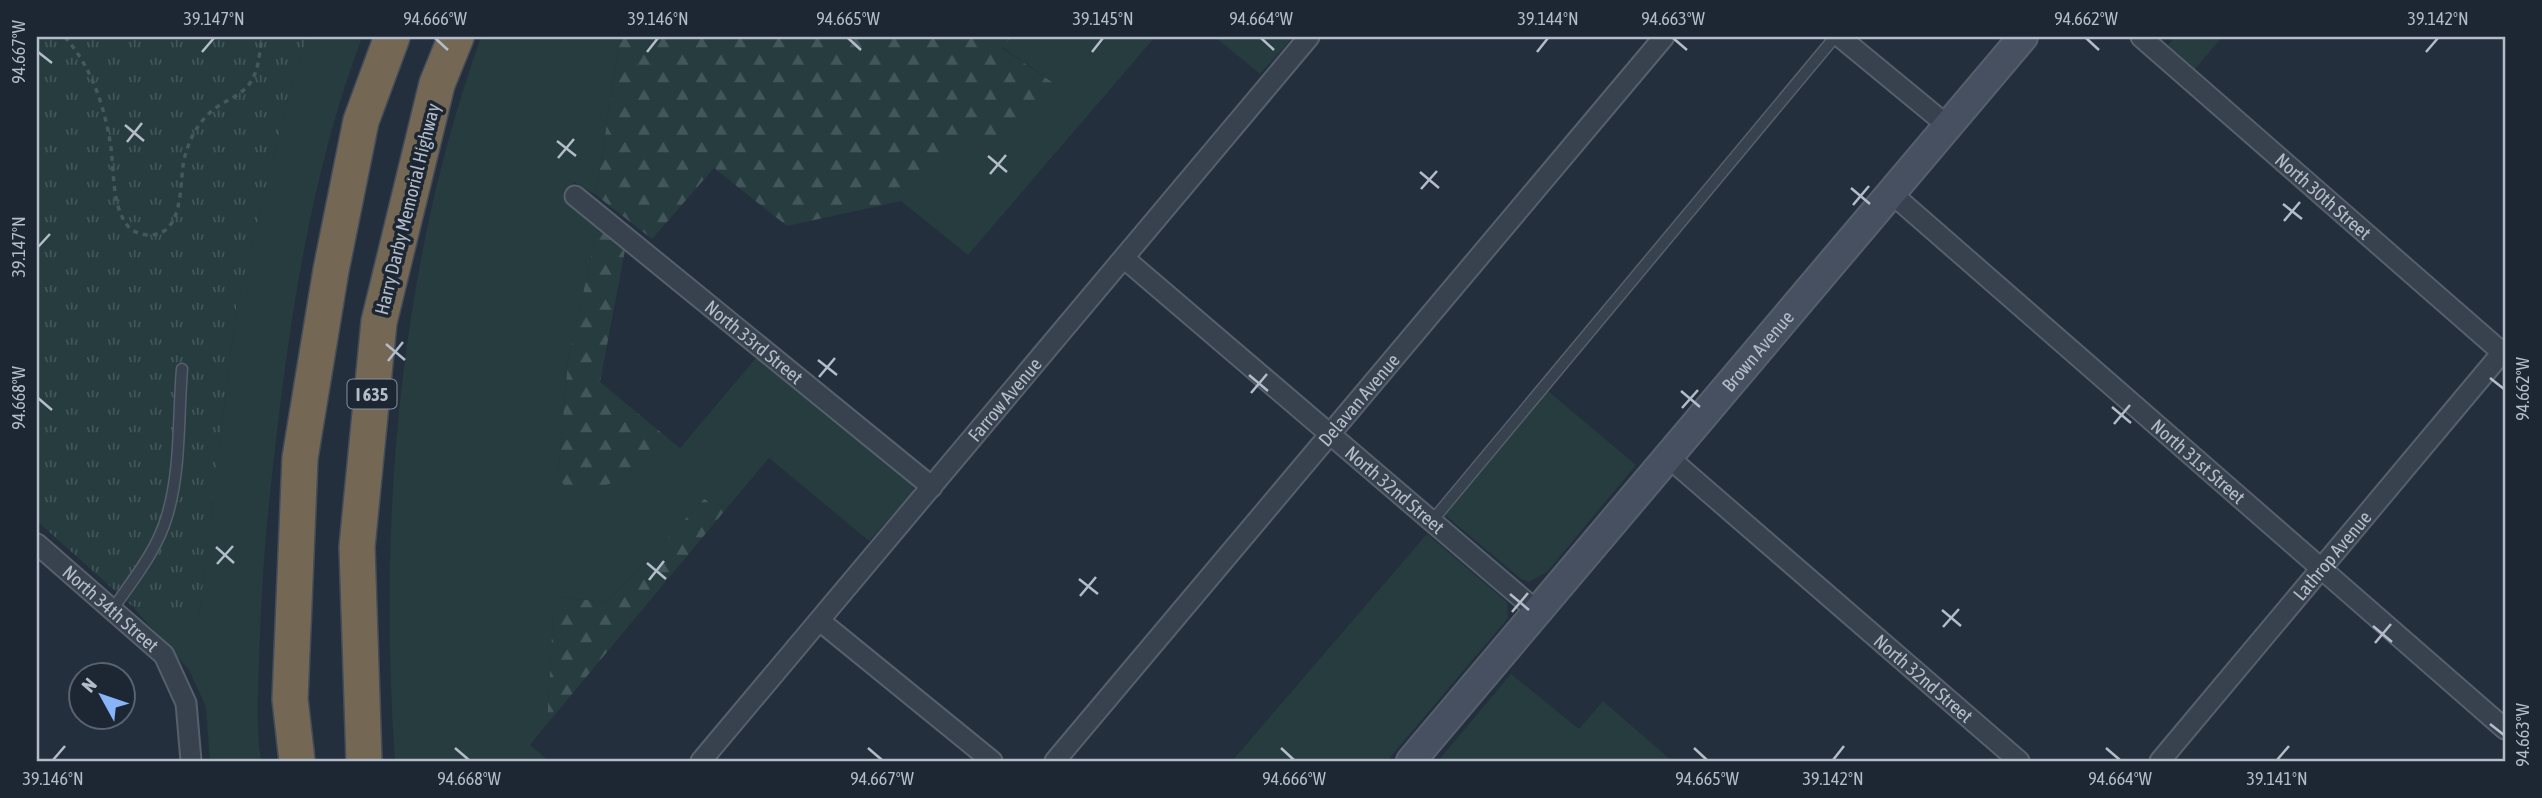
<svg xmlns="http://www.w3.org/2000/svg" width="2542" height="798" font-family="'Asap Condensed',sans-serif">
<style>
.green{fill:#263c3f}
.forest{fill:url(#forest-firs)}
.park{fill:url(#park-tufts)}
.lines{fill:none;stroke-linecap:round;stroke-linejoin:round}
.service-casing{stroke:#565f6c;stroke-width:13}
.minor-casing{stroke:#565f6c;stroke-width:23}
.secondary-casing{stroke:#565f6c;stroke-width:32}
.motorway-casing{stroke:#434c59;stroke-width:38}
.path{stroke:#44595c;stroke-width:3.5;stroke-dasharray:5 5;stroke-linecap:butt}
.service{stroke:#38414e;stroke-width:10}
.minor{stroke:#38414e;stroke-width:19}
.secondary{stroke:#465061;stroke-width:28}
.motorway{stroke:#746855;stroke-width:35}
.ticks{fill:none;stroke:#b4bcc9;stroke-width:2.5}
.labels{text-anchor:middle;dominant-baseline:central;stroke-width:7;stroke-linejoin:round;paint-order:stroke}
.shield{fill:#1d2633;stroke:#878f9c;stroke-width:2}
.shield-label{font-size:18px;font-weight:bold;fill:#b4bcc9}
.street-label{font-size:19px;fill:#b4bcc9;stroke:#1d2633}
.neatline{fill:none;stroke:#b4bcc9;stroke-width:2.5}
.ticks-label{font-size:18px;text-anchor:middle;fill:#b4bcc9}
</style>
<defs>
<pattern id="forest-firs" width="22" height="20" patternUnits="userSpaceOnUse" patternTransform="scale(1.75)"><rect width="22" height="20" fill="#263c3f"/><path d="M5 1l3.5 6h-7zM16 11l3.5 6h-7z" fill="#435659"/></pattern>
<pattern id="park-tufts" width="24" height="20" patternUnits="userSpaceOnUse" patternTransform="scale(1.75)"><rect width="24" height="20" fill="#263c3f"/><path d="M3 7l-1-3M5 7V3M7 7l1-3M15 17l-1-3M17 17v-4M19 17l1-3" fill="none" stroke="#435659"/></pattern>
</defs>
<rect width="100%" height="100%" fill="#242f3e"/>
<!-- green -->
<path class="green" d="M308,37H362C305,189 285,353 268,513C263,563 261,611 259,661C258,695 256,728 261,761H210L206,707L189,670L132,606L199,616L236,308L290,91Z
M481,37H620L596,195L574,182L563,197L598,226L568,361L558,477L621,480L664,435L680,448L756,358L911,480L914,491L869,541L769,458L727,508L704,499L607,602L554,597L547,724L530,745L549,761H395C378,519 399,266 481,37Z
M1011,37H1155L968,255L901,201L962,128L1055,84L1002,47Z
M1215,37H1293L1260,74Z
M2175,37H2222L2195,69L2168,45Z
M1548,391L1636,465L1547,572L1529,582L1520,578L1445,515Z
M1427,534L1507,602L1508,618L1387,761H1232Z
M1511,674L1579,729L1603,701L1672,761H1438Z"/>
<!-- forest -->
<path class="forest" d="M620,37H1011L1002,48L1055,84L1000,152L962,129L901,201L787,226L714,168L652,239L596,195Z
M598,226L625,250L600,382L664,435L621,480L572,496L558,477L568,361Z
M704,499L727,508L547,724L554,597L607,602Z"/>
<!-- park -->
<path class="park" d="M37,37H308L290,91L236,308L199,617L132,606L37,521Z"/>
<g class="lines">
<defs>
<path id="service" d="M1432,521L1835,37
M112,610C132,581 157,551 167,516C181,470 178,417 182,369"/>
<g id="minor">
<path d="M1840,37L1948,126"/>
<path id="s1" d="M2141,37L2505,355"/>
<path id="s2" d="M1891,193L2505,729"/>
<path id="s3" d="M575,196L932,487"/>
<path id="s4" d="M1125,259L1538,612"/>
<path id="s5" d="M1668,457L2019,761"/>
<path id="s6" d="M37,544L164,655L186,703L191,761"/>
<path d="M820,621L992,761"/>
<path id="s7" d="M701,761L1309,37"/>
<path id="s8" d="M1055,761L1664,37"/>
<path id="s9" d="M2160,761L2505,349"/>
</g>
<g id="secondary">
<path id="s10" d="M1411,761L2023,37"/>
</g>
<path id="motorway" d="M297,761L290,699L300,458L331,270L361,121L392,37
M364,761L357,547L379,322L437,84L456,37"/>
</defs>
<!-- service casing -->
<use href="#service" class="service-casing"/>
<!-- minor casing -->
<use href="#minor" class="minor-casing"/>
<!-- secondary casing -->
<use href="#secondary" class="secondary-casing"/>
<!-- motorway casing -->
<use href="#motorway" class="motorway-casing"/>
<!-- path -->
<path class="path" d="M65,37C92,68 105,107 111,148C114,172 112,205 127,225C132,232 142,235 150,235C182,235 180,189 183,166C186,144 198,120 217,107C230,98 245,94 253,78C259,67 260,49 262,37"/>
<!-- service -->
<use href="#service" class="service"/>
<!-- minor -->
<use href="#minor" class="minor"/>
<!-- secondary -->
<use href="#secondary" class="secondary"/>
<!-- motorway -->
<use href="#motorway" class="motorway"/>
</g>
<!-- ticks -->
<path class="ticks" d="M435,38L448,50M848,38L861,50M1261,38L1274,50M1673,38L1687,50M2086,38L2099,50M38,52L52,63M202,52L214,38M647,52L658,38M1092,52L1103,38M1537,52L1548,38M2426,52L2438,38M125,125L144,141M557,141L576,156M127,142L142,123M988,156L1007,172M558,158L574,139M1420,172L1439,188M990,174L1006,155M1851,188L1870,204M1421,189L1437,171M2283,204L2302,219M1853,205L1869,186M2284,221L2300,202M38,247L50,234M386,344L405,360M818,360L837,375M388,361L403,342M1249,375L1268,391M819,377L835,358M2490,378L2504,389M1681,391L1700,407M1251,393L1267,374M38,398L52,410M2112,407L2131,423M1682,408L1698,390M2114,424L2130,405M216,547L234,563M647,563L666,579M217,564L233,546M1079,579L1098,594M649,580L664,561M1510,594L1529,610M1080,596L1096,577M1942,610L1961,626M1512,612L1528,593M2373,626L2392,642M1943,627L1959,609M2375,643L2391,624M2490,724L2504,735M455,748L469,760M868,748L882,760M1281,748L1294,760M1694,748L1707,760M2106,748L2120,760M53,760L65,746M1833,760L1844,746M2277,760L2289,746"/>
<g class="labels">
<!-- shield labels -->
<rect class="shield" x="347.5" y="379.5" width="49" height="29" rx="5"/>
<g class="shield-label">
<text x="372" y="394">I 635</text>
</g>
<!-- street labels -->
<g class="street-label">
<text stroke="none"><textPath href="#s1" startOffset="242">North 30th Street</textPath></text>
<text transform="translate(407 209) rotate(-76)">Harry Darby Memorial Highway</text>
<text stroke="none"><textPath href="#s3" startOffset="231">North 33rd Street</textPath></text>
<text stroke="none"><textPath href="#s10" startOffset="537">Brown Avenue</textPath></text>
<text stroke="none"><textPath href="#s8" startOffset="472">Delavan Avenue</textPath></text>
<text stroke="none"><textPath href="#s7" startOffset="472">Farrow Avenue</textPath></text>
<text stroke="none"><textPath href="#s2" startOffset="408">North 31st Street</textPath></text>
<text stroke="none"><textPath href="#s4" startOffset="355">North 32nd Street</textPath></text>
<text stroke="none"><textPath href="#s9" startOffset="268">Lathrop Avenue</textPath></text>
<text stroke="none"><textPath href="#s6" startOffset="98">North 34th Street</textPath></text>
<text stroke="none"><textPath href="#s5" startOffset="338">North 32nd Street</textPath></text>
</g>
</g>
<!-- border -->
<rect width="2542" height="798" fill="none" stroke="#1d2633" stroke-width="77"/>
<!-- north arrow -->
<g transform="translate(102 696) rotate(310)"><circle r="33" fill="#1d2633" stroke="#59626f" stroke-width="2"/>
<path d="M0-5L12 26L0 18L-12 26Z" fill="#8ab4f8"/>
<text y="-10" font-size="19" font-weight="bold" text-anchor="middle" fill="#b4bcc9">N</text>
</g>
<rect x="38" y="38" width="2466" height="722" class="neatline"/>
<g class="ticks-label">
<text x="214" y="25">39.147°N</text>
<text x="435" y="25">94.666°W</text>
<text x="658" y="25">39.146°N</text>
<text x="848" y="25">94.665°W</text>
<text x="1103" y="25">39.145°N</text>
<text x="1261" y="25">94.664°W</text>
<text x="1548" y="25">39.144°N</text>
<text x="1673" y="25">94.663°W</text>
<text x="2086" y="25">94.662°W</text>
<text x="2438" y="25">39.142°N</text>
<text transform="translate(19 52) rotate(-90)" y="6">94.667°W</text>
<text transform="translate(19 247) rotate(-90)" y="6">39.147°N</text>
<text transform="translate(2523 389) rotate(-90)" y="6">94.662°W</text>
<text transform="translate(19 398) rotate(-90)" y="6">94.668°W</text>
<text transform="translate(2523 735) rotate(-90)" y="6">94.663°W</text>
<text x="53" y="785">39.146°N</text>
<text x="469" y="785">94.668°W</text>
<text x="882" y="785">94.667°W</text>
<text x="1294" y="785">94.666°W</text>
<text x="1707" y="785">94.665°W</text>
<text x="1833" y="785">39.142°N</text>
<text x="2120" y="785">94.664°W</text>
<text x="2277" y="785">39.141°N</text>
</g>
</svg>
